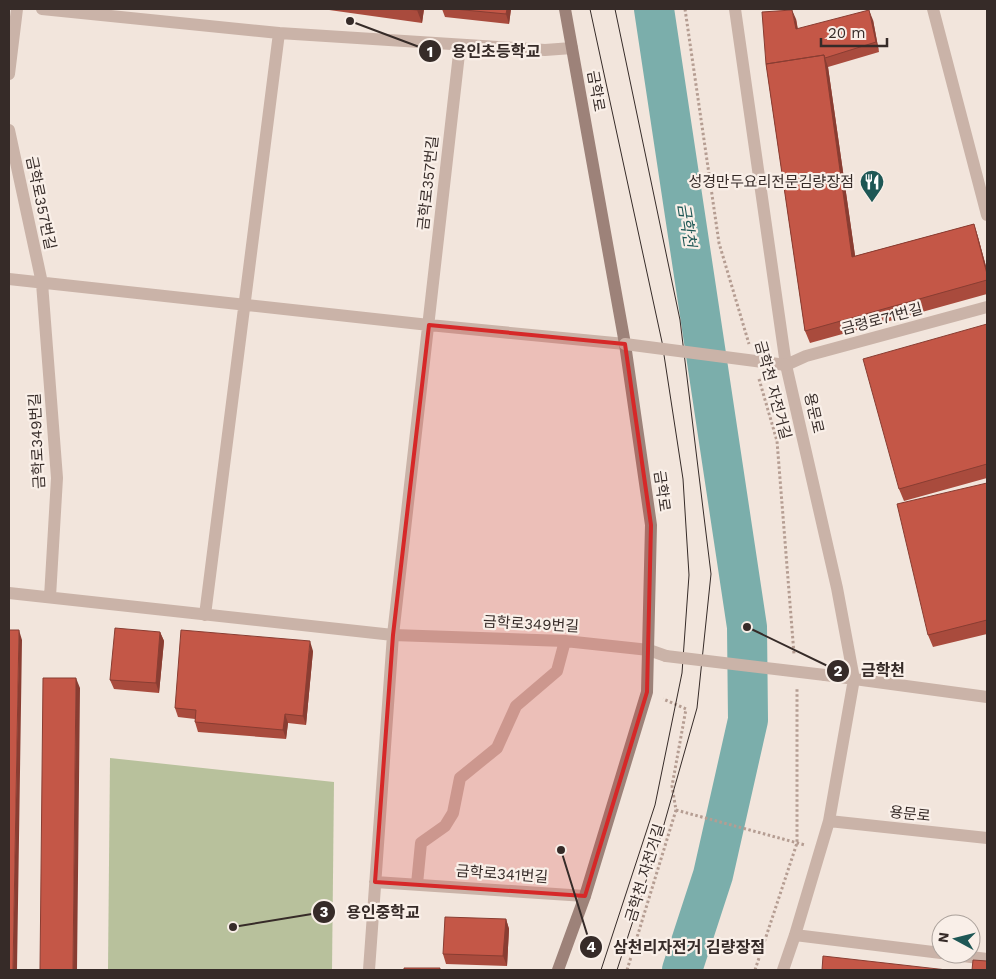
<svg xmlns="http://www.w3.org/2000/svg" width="996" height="979" font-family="'Work Sans','Noto Sans KR',sans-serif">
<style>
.green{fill:#b8c19c}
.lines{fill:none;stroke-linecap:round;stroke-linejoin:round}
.river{stroke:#7baeab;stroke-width:40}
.path{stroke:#b59d92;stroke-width:3;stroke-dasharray:2.5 2.5;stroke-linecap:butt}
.street{stroke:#cab3a8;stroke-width:12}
.secondary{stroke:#9d8279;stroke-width:12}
.tram{stroke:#362b28;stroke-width:1}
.street-bridge{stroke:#cab3a8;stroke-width:12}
.wall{fill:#a94b3d}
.shaded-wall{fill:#893d32}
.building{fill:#c45747;stroke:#893d32}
.marked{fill:#d62828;fill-opacity:0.2;stroke:#d62828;stroke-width:4;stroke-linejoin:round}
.labels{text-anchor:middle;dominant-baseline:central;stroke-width:4.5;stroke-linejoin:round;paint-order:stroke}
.street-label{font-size:15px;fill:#362b28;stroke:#f9efe8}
.poi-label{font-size:15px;fill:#362b28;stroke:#f9efe8;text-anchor:end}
.water-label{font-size:16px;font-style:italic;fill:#1e5755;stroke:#f9efe8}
.leader{fill:none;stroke:#362b28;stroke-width:2}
.callout-dot{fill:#362b28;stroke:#f9efe8;stroke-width:2}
.mark-label{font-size:15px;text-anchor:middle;font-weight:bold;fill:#fff}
.callout-label{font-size:16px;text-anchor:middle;font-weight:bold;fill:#362b28;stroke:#f9efe8;stroke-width:4.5;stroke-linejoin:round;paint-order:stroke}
</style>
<rect width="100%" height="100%" fill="#f2e5dc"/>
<!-- green -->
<path class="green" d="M110,758L334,782L332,970H108Z"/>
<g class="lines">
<!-- river -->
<path class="river" d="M654,9L747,627L748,720L713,875L682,970"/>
<!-- path -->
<path class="path" d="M685,9L719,243L749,344
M759,379L777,441L794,654
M676,810L805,845
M627,970L676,810L672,786L686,709L663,699
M755,970L797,843V688"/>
<!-- street -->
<path class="street" d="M42,9L279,33L545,50L572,48
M735,9L786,365L837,588L854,679L829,821L795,935L783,970
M933,9L987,215
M9,74L17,9
M9,130L42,283L57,478L50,597
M9,279L429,325L625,344
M786,365L806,356L987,307
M9,593L393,635L565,641L649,650L666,656
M205,615L279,33
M825,675L987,697
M829,821L987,838
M375,882L585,896
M417,884L421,843L445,826L453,813L460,778L497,748L516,706L557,671L565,641
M795,935L941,953
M947,954L987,959
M369,970L393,635L460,45"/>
<!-- secondary -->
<path class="secondary" d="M558,970L585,896L647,692L651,525L625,344L565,9"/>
<!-- tram -->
<path class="tram" d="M590,9L662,342L683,479L689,575L682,673L655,805L601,970
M615,9L680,320L711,574L697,708L661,835L617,970"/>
<!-- street-bridge -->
<path class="street-bridge" d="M625,344L786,365
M666,656L825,675"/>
</g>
<!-- wall -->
<path class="wall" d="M322,9H424L422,23Z
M442,9H511L509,24L445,17Z
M796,19L798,29L873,20L879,52L828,67L855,256L974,224L978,237L987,270V294L810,343L805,331L766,64Z
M987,324V478L904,501L899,489Z
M987,483V634L933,647L928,635Z
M160,632L164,641L159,693L114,689L110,680Z
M313,651L306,725L288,723L286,739L198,732L195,722V719L178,717L175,708Z
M506,919L509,929L507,966L446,964L443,954Z"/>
<!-- shaded-wall -->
<path class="shaded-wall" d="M417,9H424L422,23L417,10Z
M507,9H511L509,24L506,14Z
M792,10L796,19L799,39L796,29Z
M869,10L873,20L879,52L876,42Z
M824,55L828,67L857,269L852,257Z
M974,224L978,237L987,270V274Z
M19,630L22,640L17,970H13Z
M160,632L164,641L159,693L156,683Z
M310,641L313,651L306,725L303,716Z
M76,678L80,688L77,970H73Z
M285,714L288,723L286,739L283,730Z
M506,919L509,929L507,966L503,956Z"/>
<!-- building -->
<path class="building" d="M405,9H417V10Z
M454,9H507L506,14Z
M792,10L796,29L869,10L876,42L825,58L824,55L766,64L762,12Z
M824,55L852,257L974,224L987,274V280L805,331L766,64Z
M987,324V464L899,489L863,359Z
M987,483V620L928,635L897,504Z
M115,628L160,632L156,683L110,680Z
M9,630H19L13,970H9Z
M181,630L310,641L303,716L285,714L283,730L195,722L196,710L175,708Z
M43,678H76L73,970H40Z
M445,917L506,919L503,956L443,954Z
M823,956L947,970H822Z
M973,960L987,961V970H972Z
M404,968H440V970H404Z"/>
<!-- marked area -->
<path class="marked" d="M429,325L625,344L651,525L647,692L585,896L375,882L393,635Z"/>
<!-- icons -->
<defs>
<symbol id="restaurant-pin" viewBox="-11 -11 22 30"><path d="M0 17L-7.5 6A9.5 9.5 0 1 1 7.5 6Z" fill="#1e5755" stroke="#f9efe8"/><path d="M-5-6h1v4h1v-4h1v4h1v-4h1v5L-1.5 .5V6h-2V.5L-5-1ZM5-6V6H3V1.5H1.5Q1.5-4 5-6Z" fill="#fff"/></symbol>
</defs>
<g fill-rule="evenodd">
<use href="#restaurant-pin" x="858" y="168" width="28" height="38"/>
</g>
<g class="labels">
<!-- street labels -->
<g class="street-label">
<text transform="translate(596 91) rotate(80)">금학로</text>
<text transform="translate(428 183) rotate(-84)">금학로357번길</text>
<text transform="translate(41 203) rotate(78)">금학로357번길</text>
<text transform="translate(882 319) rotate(-15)">금령로71번길</text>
<text transform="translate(773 390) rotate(75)">금학천 자전거길</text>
<text transform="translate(814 413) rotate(77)">용문로</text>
<text transform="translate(37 441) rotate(-93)">금학로349번길</text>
<text transform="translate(662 491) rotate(82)">금학로</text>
<text transform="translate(531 624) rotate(3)">금학로349번길</text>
<text transform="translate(910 814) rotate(6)">용문로</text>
<text transform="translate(645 873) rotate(-73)">금학천 자전거길</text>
<text transform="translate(502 874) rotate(4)">금학로341번길</text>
</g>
<!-- poi labels -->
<g class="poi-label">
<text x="854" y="182">성경만두요리전문김량장점</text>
</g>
<!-- water labels -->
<g class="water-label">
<text transform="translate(687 225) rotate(81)">금학천</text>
</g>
</g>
<!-- callouts -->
<path class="leader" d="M350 21L430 51M747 627L838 671M233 927L324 912M561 850L591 947"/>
<g class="callout-dot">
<circle cx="350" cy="21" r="5"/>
<circle cx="747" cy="627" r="5"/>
<circle cx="233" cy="927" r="5"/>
<circle cx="561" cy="850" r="5"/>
<circle cx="430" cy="51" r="12"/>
<circle cx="838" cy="671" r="12"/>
<circle cx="324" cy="912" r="12"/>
<circle cx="591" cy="947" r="12"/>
</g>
<g class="mark-label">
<text x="430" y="57">1</text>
<text x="838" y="676">2</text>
<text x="324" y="917">3</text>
<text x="591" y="952">4</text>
</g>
<g class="callout-label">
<text x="496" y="57">용인초등학교</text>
<text x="883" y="676">금학천</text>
<text x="383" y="918">용인중학교</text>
<text x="689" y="953">삼천리자전거 김량장점</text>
</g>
<!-- border -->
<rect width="996" height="979" fill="none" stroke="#362b28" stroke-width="20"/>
<!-- north arrow -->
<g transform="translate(956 939) rotate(277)"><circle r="24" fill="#f9efe8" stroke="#aba19b"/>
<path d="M0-4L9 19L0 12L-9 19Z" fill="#1e5755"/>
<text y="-8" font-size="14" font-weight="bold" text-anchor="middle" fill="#362b28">N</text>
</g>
<!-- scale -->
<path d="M821 38v8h66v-8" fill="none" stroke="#362b28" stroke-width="2.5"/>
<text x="828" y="38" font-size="15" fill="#362b28" stroke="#f9efe8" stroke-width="4" paint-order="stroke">20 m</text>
</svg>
